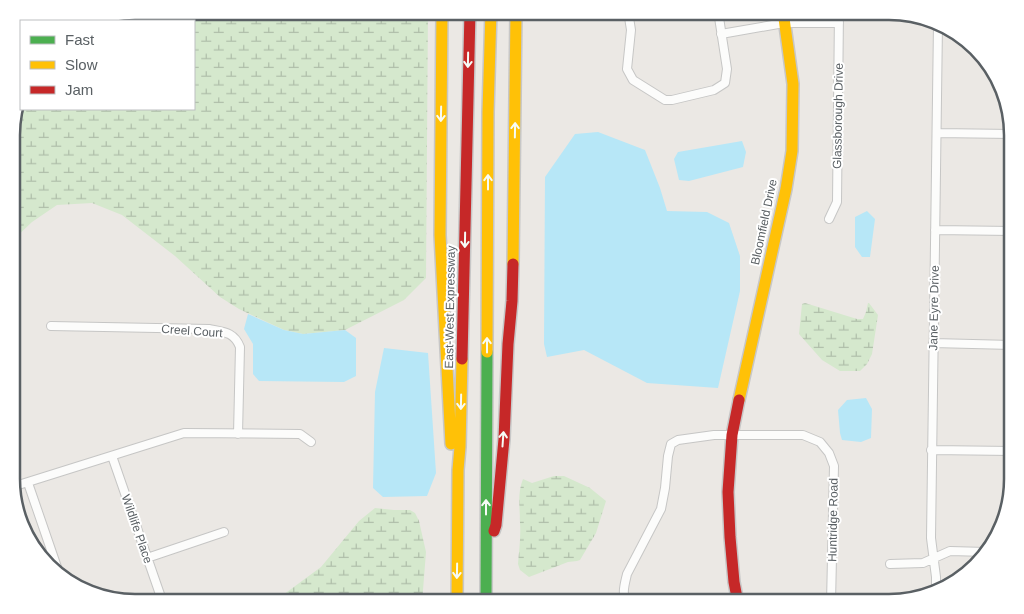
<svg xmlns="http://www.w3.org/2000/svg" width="1024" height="614" font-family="Arial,sans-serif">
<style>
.wetland{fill:url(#wetland-marsh)}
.water{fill:#b7e7f7}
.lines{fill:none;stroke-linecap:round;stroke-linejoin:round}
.street-casing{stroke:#c6c6c5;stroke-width:10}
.fast-casing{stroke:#c7c7c7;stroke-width:14}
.slow-casing{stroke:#c7c7c7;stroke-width:14}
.jam-casing{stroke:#c7c7c7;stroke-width:14}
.street{stroke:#fcfcfb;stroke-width:8}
.fast{stroke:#4caf50;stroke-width:11}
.slow{stroke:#ffc107;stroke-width:11}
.jam{stroke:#c62828;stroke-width:11}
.oneway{stroke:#f6fbf6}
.labels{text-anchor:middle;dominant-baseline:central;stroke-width:4;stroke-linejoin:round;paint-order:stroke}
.street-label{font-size:12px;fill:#5a6064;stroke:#fff}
.rim{fill:none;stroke:#5a6064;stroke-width:2.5}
</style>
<defs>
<pattern id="wetland-marsh" width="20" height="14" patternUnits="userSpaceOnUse" patternTransform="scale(1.25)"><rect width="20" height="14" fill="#d5e8cd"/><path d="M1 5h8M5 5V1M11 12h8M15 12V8" fill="none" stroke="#b0bfaa"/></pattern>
</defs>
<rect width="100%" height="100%" fill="#ebe8e4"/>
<!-- wetland -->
<path class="wetland" d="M135,11H428L426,278L404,300L345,330L303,334L284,330L239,309L220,297L175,256L122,215L92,203L57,205L32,222L12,241V119L21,89V109H194V21H87Z
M805,303L857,319H863L866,312L868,303H869L878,315L872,354L867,364L860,371H840L822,360L799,334L802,304Z
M554,476H564L590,488L606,501L596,533L580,560L577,561L568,562L529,577L520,570L518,564C519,551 521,537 520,523C520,507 517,494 523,479L532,483Z
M375,508L394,510H410L415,513L419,521L426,552L422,603H272L321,567L359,521Z"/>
<!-- water -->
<path class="water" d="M598,132L645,150L660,188L667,211L707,212L729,223L740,256V291L718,388L647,383L584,350L547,357L544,344L545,177L575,134Z
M742,141L746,152L743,167L689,181L679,180L674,159L678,152Z
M867,211L875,219L870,257H862L855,247V217Z
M248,314L284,330L303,334L345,330L356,338V376L344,382L259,381L253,374V344L244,329Z
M384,348L428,353L436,473L427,496L383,497L373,488L375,392Z
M866,398L872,409L871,438L861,442L842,440L840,433L838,410L847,400Z"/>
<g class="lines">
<defs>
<path id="street" d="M628,11L631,30L627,69L633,80L665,100H672L714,90L725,83L727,69L718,11
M721,34L784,23H839
M937,133L1012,134
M829,219L837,202L839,11
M935,230L1012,231
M51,326L209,329C224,332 234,332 240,347L238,434
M933,343L1012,345
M931,450L1012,451
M112,456L163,603
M28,483L59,573
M12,487L184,433L300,434L311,442
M147,558L224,532
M890,564L923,563L950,551L986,552
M936,591V577L931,538L938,24
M627,603C621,595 625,583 627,574L661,509L665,488L668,456L671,444L678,440L714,435H803L820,442L829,453L834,466L831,603"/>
<path id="fast" d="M486,603L487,352"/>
<path id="slow" d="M442,11L440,235L451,444
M513,264L516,11
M487,352L488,112L491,11
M739,400L786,189L792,151L793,84L783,11
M457,603L458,470L460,447L462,359"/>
<path id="jam" d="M462,359L470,11
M494,531L496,525L504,439L508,344L512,301L513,264
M738,603L734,582L730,537L728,492L732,435L739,400"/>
</defs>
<!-- street casing -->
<use href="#street" class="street-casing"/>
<!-- fast casing -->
<use href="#fast" class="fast-casing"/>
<!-- slow casing -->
<use href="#slow" class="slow-casing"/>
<!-- jam casing -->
<use href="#jam" class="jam-casing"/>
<!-- street -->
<use href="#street" class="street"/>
<!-- fast -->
<use href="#fast" class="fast"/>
<!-- slow -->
<use href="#slow" class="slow"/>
<!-- jam -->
<use href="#jam" class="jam"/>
</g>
<!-- one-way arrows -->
<defs><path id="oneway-shaft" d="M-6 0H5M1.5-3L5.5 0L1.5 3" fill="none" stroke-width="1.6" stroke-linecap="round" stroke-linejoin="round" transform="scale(1.25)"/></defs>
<g class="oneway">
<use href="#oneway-shaft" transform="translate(468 60) rotate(91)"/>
<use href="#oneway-shaft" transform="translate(441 114) rotate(91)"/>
<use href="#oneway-shaft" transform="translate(515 130) rotate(-89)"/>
<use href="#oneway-shaft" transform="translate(488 182) rotate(-90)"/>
<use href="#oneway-shaft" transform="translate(465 240) rotate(91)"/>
<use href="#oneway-shaft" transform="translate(487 345) rotate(-90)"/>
<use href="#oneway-shaft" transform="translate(461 402) rotate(91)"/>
<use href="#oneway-shaft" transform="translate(503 439) rotate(-86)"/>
<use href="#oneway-shaft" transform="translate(486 507) rotate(-90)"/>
<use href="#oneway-shaft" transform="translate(457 571) rotate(91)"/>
</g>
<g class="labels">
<!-- street labels -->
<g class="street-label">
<text transform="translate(838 116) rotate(-89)">Glassborough Drive</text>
<text transform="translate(764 222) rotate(-78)">Bloomfield Drive</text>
<text transform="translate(450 307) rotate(-89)">East-West Expressway</text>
<text transform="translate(934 308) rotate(-89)">Jane Eyre Drive</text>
<text transform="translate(192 331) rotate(4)">Creel Court</text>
<text transform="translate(833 520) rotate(-89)">Huntridge Road</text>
<text transform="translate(137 529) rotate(71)">Wildlife Place</text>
</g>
</g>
<!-- crop -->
<path d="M0 0H1024V614H0ZM135 20H889A115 115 0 0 1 1004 135V479A115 115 0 0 1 889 594H135A115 115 0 0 1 20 479V135A115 115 0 0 1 135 20Z" fill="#fff" fill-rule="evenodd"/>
<path class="rim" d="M135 20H889A115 115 0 0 1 1004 135V479A115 115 0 0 1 889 594H135A115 115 0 0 1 20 479V135A115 115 0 0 1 135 20Z"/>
<!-- legend -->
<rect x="20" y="20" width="175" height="90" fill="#ffffff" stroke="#bdbfc1"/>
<rect x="30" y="36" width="25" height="8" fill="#4caf50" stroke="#bdbfc1"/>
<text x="65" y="45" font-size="15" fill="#5a6064">Fast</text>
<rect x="30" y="61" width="25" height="8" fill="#ffc107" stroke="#bdbfc1"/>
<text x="65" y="70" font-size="15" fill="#5a6064">Slow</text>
<rect x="30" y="86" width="25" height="8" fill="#c62828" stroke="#bdbfc1"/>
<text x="65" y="95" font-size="15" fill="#5a6064">Jam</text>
</svg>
